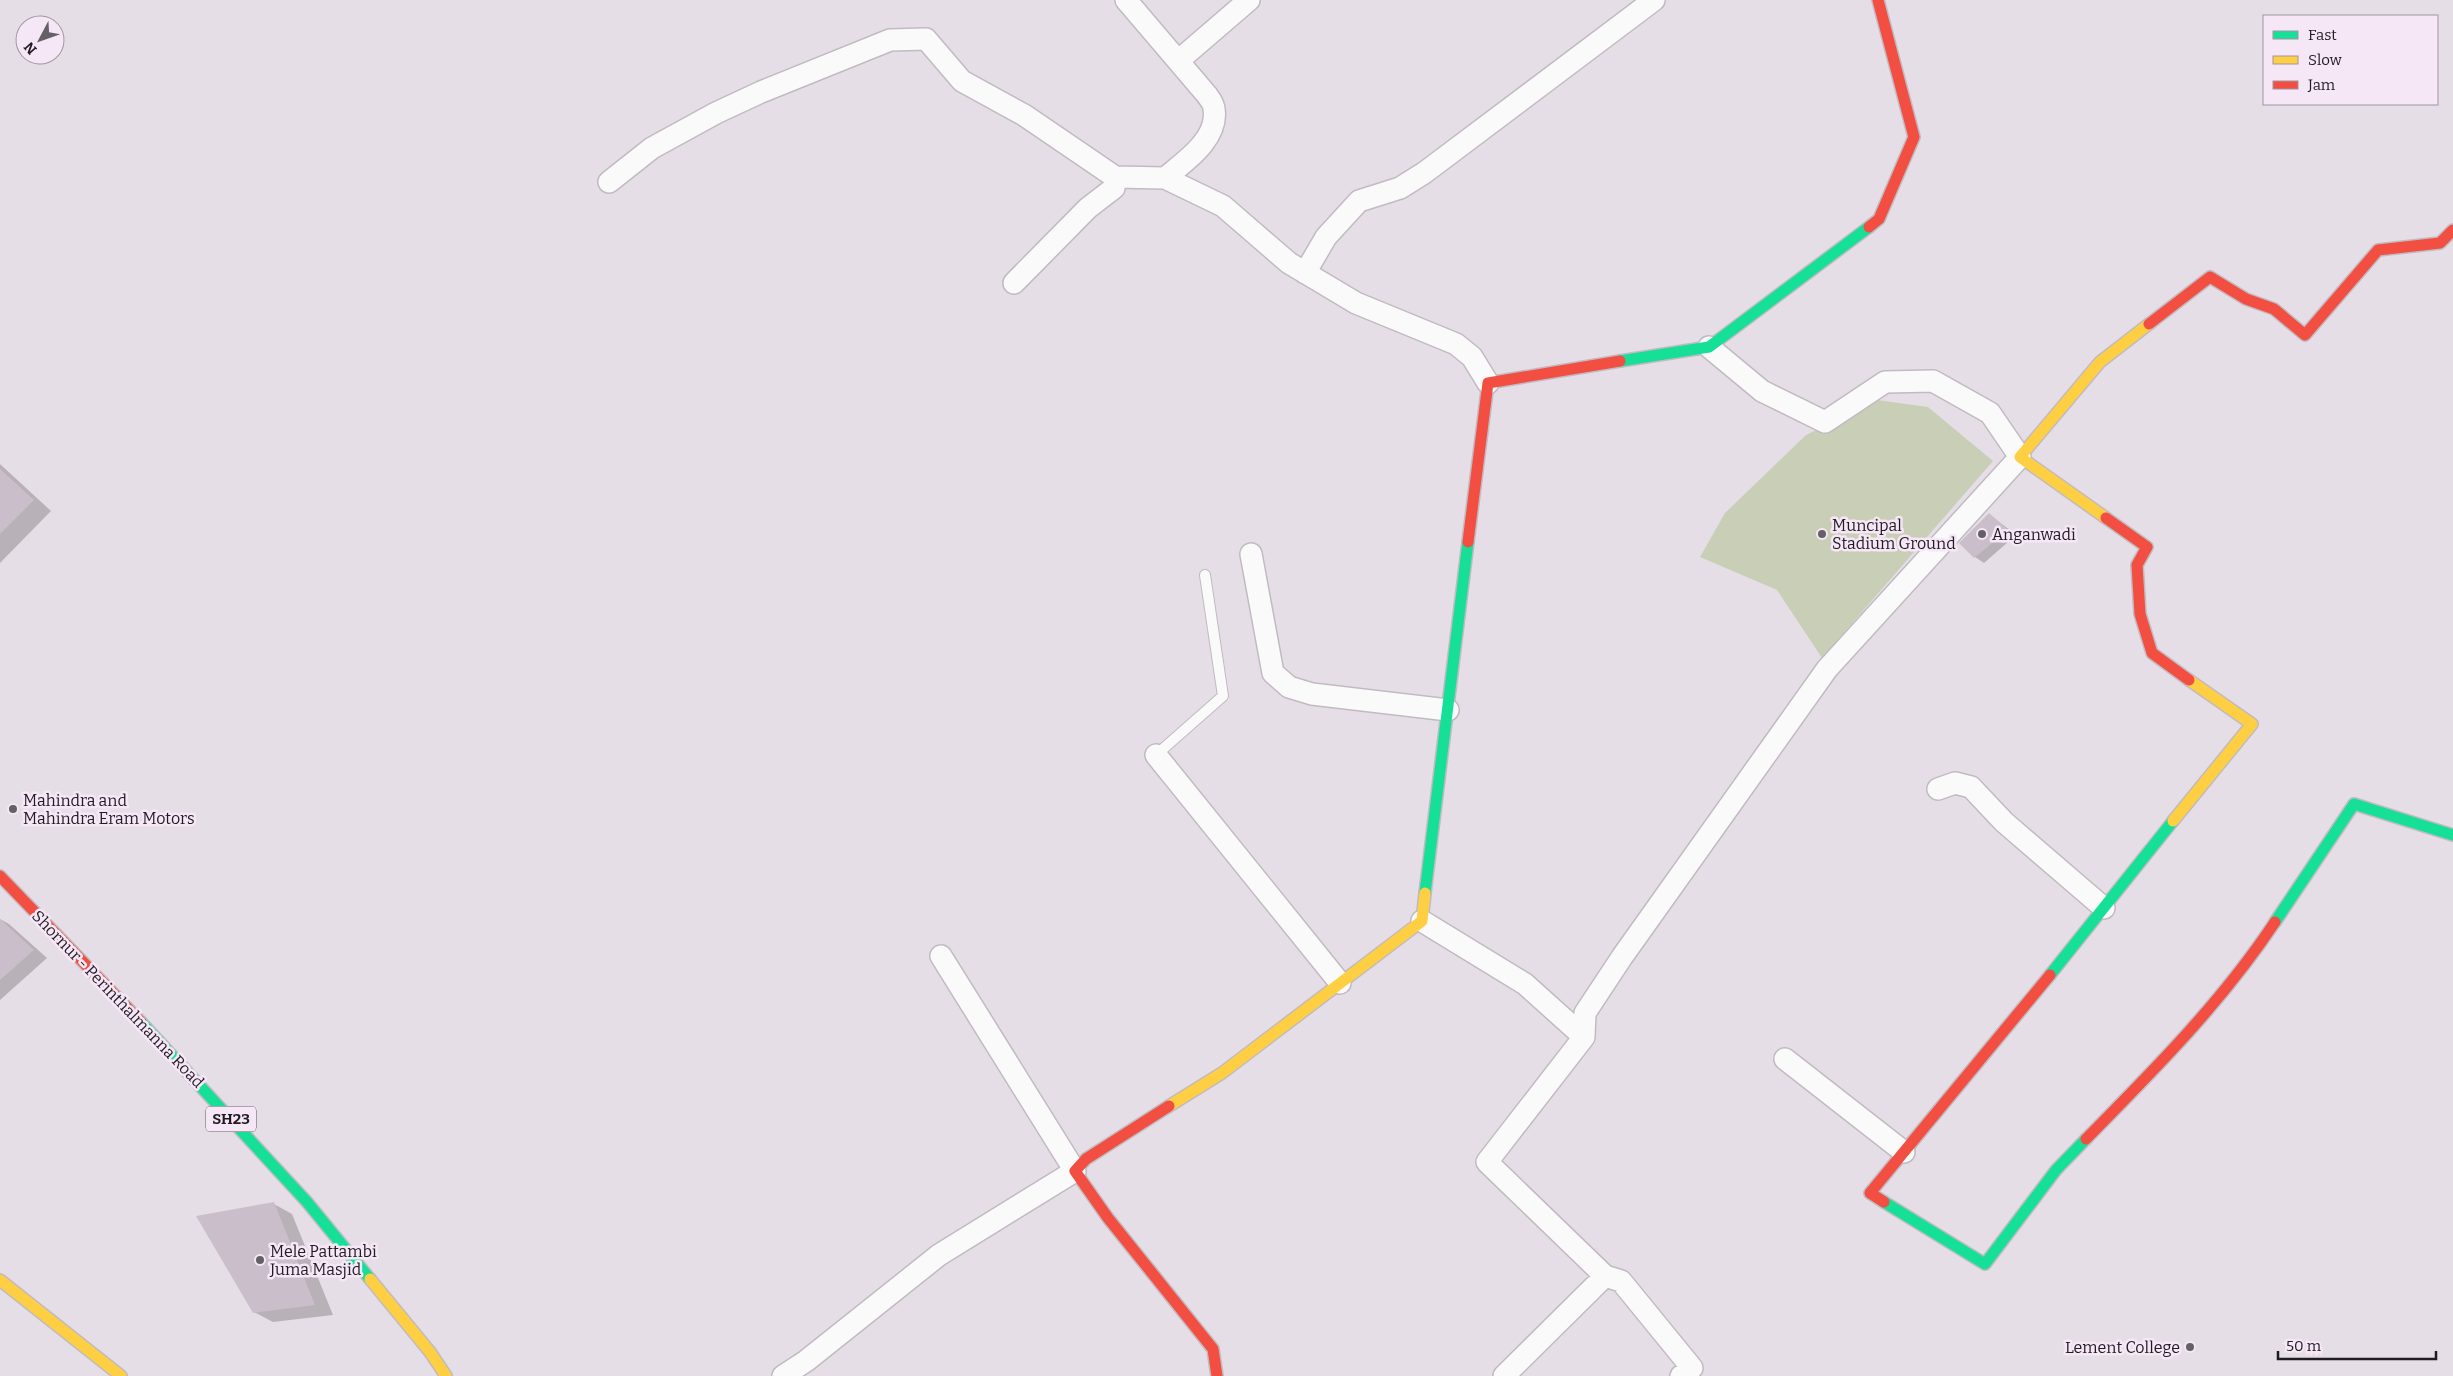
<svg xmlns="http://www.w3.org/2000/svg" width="2453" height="1376" font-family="Bitter,serif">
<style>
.green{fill:#c8cfb6}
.shadow{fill:#0003}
.building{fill:#c9bec9}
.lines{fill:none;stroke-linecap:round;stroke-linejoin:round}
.lane-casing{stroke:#c1bbc1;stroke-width:12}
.street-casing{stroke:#c1bbc1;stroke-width:24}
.fast-casing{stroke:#c1bbc1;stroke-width:14}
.slow-casing{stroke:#c1bbc1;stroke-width:14}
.jam-casing{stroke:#c1bbc1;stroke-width:14}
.lane{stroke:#fbfafb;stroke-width:10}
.street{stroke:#fbfafb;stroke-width:21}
.fast{stroke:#16e098;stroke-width:11}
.slow{stroke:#ffcf43;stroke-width:11}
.jam{stroke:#f24e42;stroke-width:11}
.poi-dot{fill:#655f66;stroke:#f6e7f7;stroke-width:2}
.labels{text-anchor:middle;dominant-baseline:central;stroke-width:5;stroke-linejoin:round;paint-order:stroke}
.shield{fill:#f6e7f7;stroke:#605861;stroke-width:1}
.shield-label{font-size:15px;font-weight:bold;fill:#201b21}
.poi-label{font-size:16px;fill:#201b21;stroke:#f6e7f7;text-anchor:start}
.street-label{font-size:16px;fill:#201b21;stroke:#f6e7f7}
</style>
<rect width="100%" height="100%" fill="#e6dee6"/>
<!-- green -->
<path class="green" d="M1877,400L1928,407L1993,461L1822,658L1777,590L1700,557L1725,513L1806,435Z"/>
<!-- shadow -->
<path class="shadow" d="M0,464L51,511L0,563Z
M1989,514L2016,535L1984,563L1975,557L1961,543Z
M0,919L9,924L47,958L0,1000Z
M274,1204L292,1214L333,1315L273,1322L254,1312Z"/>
<!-- building -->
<path class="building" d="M0,469L34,500L0,534Z
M1989,513L2008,530L1974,558L1959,543Z
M0,919L34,950L0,980Z
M274,1202L315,1305L253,1313L196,1216Z"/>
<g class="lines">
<defs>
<path id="lane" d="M1156,755L1223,696L1205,575"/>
<path id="street" d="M1126,0L1207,95C1210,99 1214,105 1214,109C1219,139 1184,162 1165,178L1223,206L1289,263L1356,303L1456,344L1472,357L1488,383
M1178,61L1249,0
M609,182L652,148L716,113L761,92L890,40L926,39L962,81L1024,115L1115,177L1165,178
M1305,273L1326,237L1359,201L1400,188L1424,173L1654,0
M1014,283L1088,208L1114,188L1115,177
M1251,554L1273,673L1289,687L1312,694L1448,710
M1156,755L1340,983
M1938,789L1955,783L1971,787L2004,822L2104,908
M1422,921L1525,984L1584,1037
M1785,1059L1904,1152
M1605,1276L1621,1281L1692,1368L1681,1376
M783,1376L806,1361L939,1255L1075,1171L941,956
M1504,1376L1605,1276L1487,1162L1584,1037L1585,1013L1622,957L1827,669L2020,457L1990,413L1933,381L1885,382L1825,422L1762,391L1709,347"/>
<path id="fast" d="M1620,361L1709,347L1869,227
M1425,893L1468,542
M2275,922L2354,804L2453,835
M2050,975L2173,821
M141,1022L307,1202L370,1279
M1884,1202L1985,1264L2056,1170L2086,1139"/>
<path id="slow" d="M2106,518L2020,457L2100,362L2149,324
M2173,821L2252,724L2189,680
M1169,1106L1222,1073L1422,921L1425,893
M370,1279L430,1352L446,1376
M0,1280L121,1376"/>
<path id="jam" d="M1869,227L1879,219L1914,137L1878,0
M2149,324L2210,277L2246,299L2274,309L2305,335L2378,250L2440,243L2453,230
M2106,518L2147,547L2137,565L2140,614L2152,653L2189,680
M1468,542L1488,383L1620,361
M0,876L141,1022
M1169,1106L1086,1159L1075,1171L1108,1218L1213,1349L1217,1376
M2086,1139C2153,1071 2222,1002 2275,922
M1884,1202L1870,1193L2050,975"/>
</defs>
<!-- lane casing -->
<use href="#lane" class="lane-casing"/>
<!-- street casing -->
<use href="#street" class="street-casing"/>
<!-- fast casing -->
<use href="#fast" class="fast-casing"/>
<!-- slow casing -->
<use href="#slow" class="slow-casing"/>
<!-- jam casing -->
<use href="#jam" class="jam-casing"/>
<!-- lane -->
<use href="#lane" class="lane"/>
<!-- street -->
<use href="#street" class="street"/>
<!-- fast -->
<use href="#fast" class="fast"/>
<!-- slow -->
<use href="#slow" class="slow"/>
<!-- jam -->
<use href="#jam" class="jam"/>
</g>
<!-- markers -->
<g class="poi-dot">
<circle cx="1822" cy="534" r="5"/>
<circle cx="1982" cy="534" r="5"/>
<circle cx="13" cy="809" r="5"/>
<circle cx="260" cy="1260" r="5"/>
<circle cx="2190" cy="1347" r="5"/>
</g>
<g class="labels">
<!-- shield labels -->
<rect class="shield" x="206" y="1106.5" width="50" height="25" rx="4"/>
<g class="shield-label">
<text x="231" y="1119">SH23</text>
</g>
<!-- poi labels -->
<g class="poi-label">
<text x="1832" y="525">Muncipal<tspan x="1832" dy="18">Stadium Ground</tspan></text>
<text x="1992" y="534">Anganwadi</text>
<text x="23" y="800">Mahindra and<tspan x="23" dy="18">Mahindra Eram Motors</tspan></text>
<text x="270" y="1251">Mele Pattambi<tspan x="270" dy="18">Juma Masjid</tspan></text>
<text x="2180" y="1347" text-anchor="end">Lement College</text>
</g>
<!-- street labels -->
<g class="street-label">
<text transform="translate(118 999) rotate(46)">Shornur - Perinthalmanna Road</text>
</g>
</g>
<!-- legend -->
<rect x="2263" y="15" width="175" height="90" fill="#f6e7f7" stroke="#a095a1"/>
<rect x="2273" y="31" width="25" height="8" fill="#16e098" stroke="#a095a1"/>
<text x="2308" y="40" font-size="15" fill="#201b21">Fast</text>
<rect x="2273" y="56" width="25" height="8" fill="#ffcf43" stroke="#a095a1"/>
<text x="2308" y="65" font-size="15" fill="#201b21">Slow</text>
<rect x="2273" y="81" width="25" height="8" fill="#f24e42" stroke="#a095a1"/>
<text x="2308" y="90" font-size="15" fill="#201b21">Jam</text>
<!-- north arrow -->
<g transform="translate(40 40) rotate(229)"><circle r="24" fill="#f6e7f7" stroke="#a095a1"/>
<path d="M0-4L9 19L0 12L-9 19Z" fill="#655f66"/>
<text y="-8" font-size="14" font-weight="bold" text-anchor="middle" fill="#201b21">N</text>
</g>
<!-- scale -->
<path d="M2278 1351v8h158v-8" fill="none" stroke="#201b21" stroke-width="2.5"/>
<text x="2286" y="1351" font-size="15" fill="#201b21" stroke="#f6e7f7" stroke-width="4" paint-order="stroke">50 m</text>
</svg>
